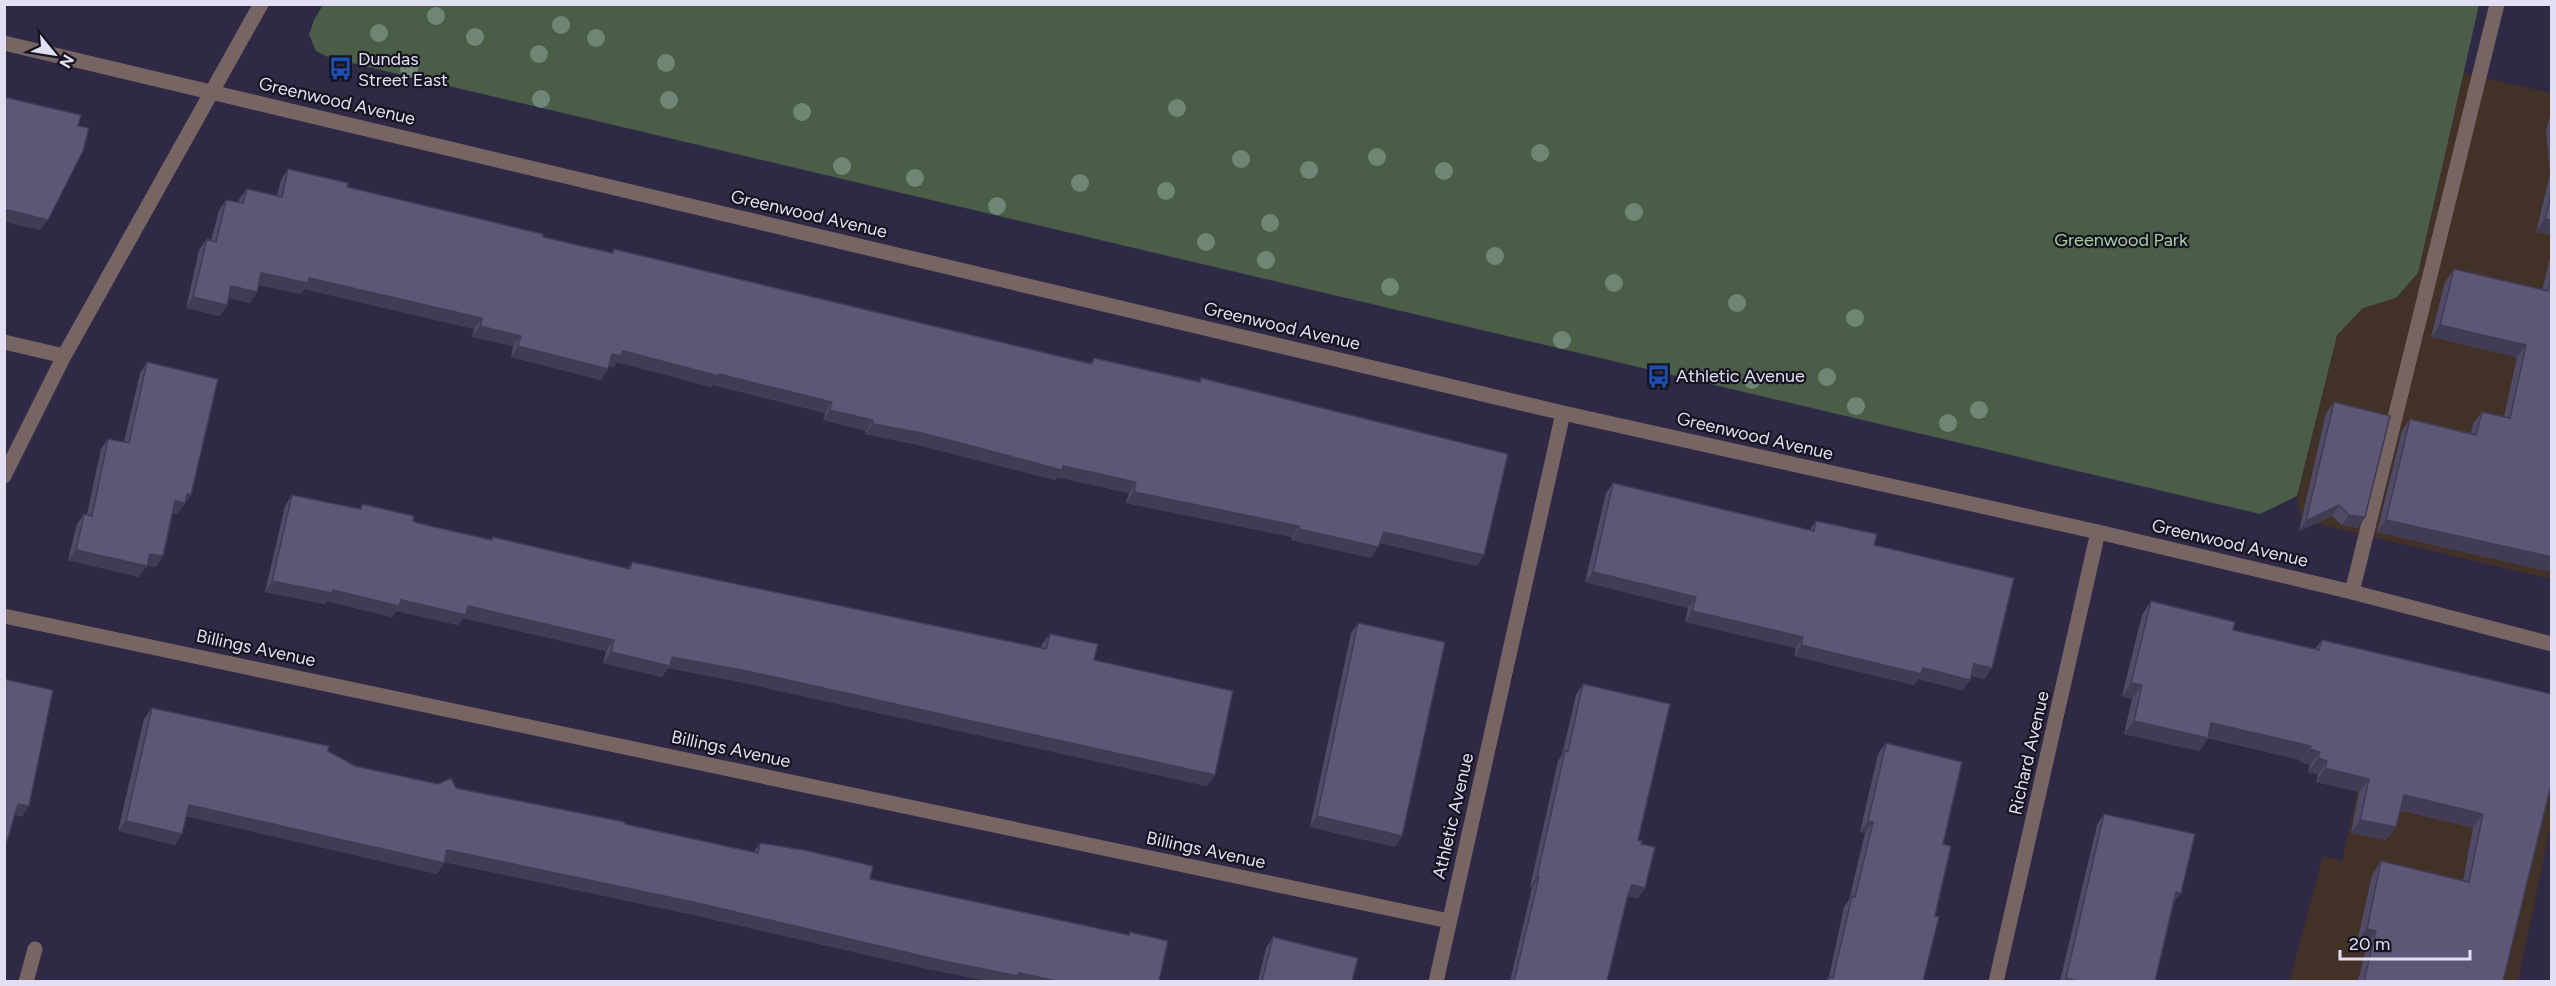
<svg xmlns="http://www.w3.org/2000/svg" width="2556" height="986" font-family="Figtree,sans-serif">
<style>
.commercial{fill:#423127}
.green{fill:#4a5e47}
.lines{fill:none;stroke-linecap:round;stroke-linejoin:round}
.service{stroke:#766563;stroke-width:15}
.minor{stroke:#766563;stroke-width:15}
.tertiary{stroke:#766563;stroke-width:15}
.tree{fill:#6f8576}
.wall{fill:#4f4a66}
.shaded-wall{fill:#403c53}
.building{fill:#5c5677;stroke:#403c53;stroke-width:1.5}
.labels{text-anchor:middle;dominant-baseline:central;stroke-width:4.5;stroke-linejoin:round;paint-order:stroke}
.poi-label{font-size:18px;fill:#e1dff1;stroke:#161420;text-anchor:start}
.street-label{font-size:18px;fill:#e1dff1;stroke:#161420}
.park-label{font-size:18px;fill:#a5d09f;stroke:#161420}
</style>
<rect width="100%" height="100%" fill="#2e2945"/>
<!-- commercial -->
<path class="commercial" d="M2463,73L2551,93V579L2301,520L2297,496L2337,334L2363,308L2396,298L2418,273Z
M2385,663L2551,701V825L2518,981L2289,982L2323,856L2342,861Z"/>
<!-- green -->
<path class="green" d="M323,5V4L2479,5L2418,273L2396,298L2363,308L2337,335L2297,496L2260,514L330,58L316,51L309,35L314,20Z"/>
<g class="lines">
<!-- service -->
<path class="service" d="M4,342L64,356
M2352,592L2497,4
M26,982L35,949"/>
<!-- minor -->
<path class="minor" d="M4,616L1449,921
M1436,982L1563,413
M1996,982L2098,532"/>
<!-- tertiary -->
<path class="tertiary" d="M4,43L1563,413L2098,532L2352,592L2552,644
M4,476L64,356L261,4"/>
</g>
<!-- trees -->
<g class="tree">
<circle cx="436" cy="16" r="9"/>
<circle cx="561" cy="25" r="9"/>
<circle cx="379" cy="33" r="9"/>
<circle cx="475" cy="37" r="9"/>
<circle cx="596" cy="38" r="9"/>
<circle cx="539" cy="54" r="9"/>
<circle cx="666" cy="63" r="9"/>
<circle cx="409" cy="69" r="9"/>
<circle cx="541" cy="99" r="9"/>
<circle cx="669" cy="100" r="9"/>
<circle cx="1177" cy="108" r="9"/>
<circle cx="802" cy="112" r="9"/>
<circle cx="1540" cy="153" r="9"/>
<circle cx="1377" cy="157" r="9"/>
<circle cx="1241" cy="159" r="9"/>
<circle cx="842" cy="166" r="9"/>
<circle cx="1309" cy="170" r="9"/>
<circle cx="1444" cy="171" r="9"/>
<circle cx="915" cy="178" r="9"/>
<circle cx="1080" cy="183" r="9"/>
<circle cx="1166" cy="191" r="9"/>
<circle cx="997" cy="206" r="9"/>
<circle cx="1634" cy="212" r="9"/>
<circle cx="1270" cy="223" r="9"/>
<circle cx="1206" cy="242" r="9"/>
<circle cx="1495" cy="256" r="9"/>
<circle cx="1266" cy="260" r="9"/>
<circle cx="1614" cy="283" r="9"/>
<circle cx="1390" cy="287" r="9"/>
<circle cx="1737" cy="303" r="9"/>
<circle cx="1855" cy="318" r="9"/>
<circle cx="1562" cy="340" r="9"/>
<circle cx="1827" cy="377" r="9"/>
<circle cx="1752" cy="380" r="9"/>
<circle cx="1856" cy="406" r="9"/>
<circle cx="1979" cy="410" r="9"/>
<circle cx="1948" cy="423" r="9"/>
</g>
<!-- wall -->
<path class="wall" d="M2552,108V235L2536,232L2550,174L2546,131Z
M288,169L347,187L543,237L611,253L614,249L1090,363L1094,358L1199,381L1201,378L1477,566L1380,543L1378,547L1371,558L1291,540L1292,537L1126,503L1129,493L1057,477L1055,480L914,444L865,434L866,431L823,420L825,413L713,385L711,387L617,362L614,367L609,366L608,369L601,380L511,357L513,346L472,337L474,329L304,289L301,294L259,285L257,292L250,303L229,298L227,305L220,316L186,308L199,250L207,239L211,241L219,210L226,200L239,202V199L247,189L277,196L281,180Z
M2552,250V572L2377,532L2402,431L2410,419L2471,433L2473,424L2482,412L2504,417L2517,357L2431,337L2445,282L2454,269L2542,290Z
M147,362L191,495L177,514L173,513L156,567L147,565L139,577L68,560L77,524L84,514H87L101,449L108,439L124,442L140,373Z
M2334,402L2365,517L2358,528L2342,525L2332,516L2299,531L2326,413Z
M1613,483L1810,530L1816,521L1874,545L1985,679L1971,676L1970,680L1962,690L1918,679L1914,685L1794,656L1796,648L1685,622L1688,608L1585,582L1606,493Z
M292,495L359,509L362,504L418,523L491,540L493,537L627,569L632,562L1041,648L1042,644L1050,634L1094,660L1207,786L740,682L668,668L662,677L603,663L606,651L463,618L458,625L396,611L392,617L327,601L325,604L265,592L285,506Z
M2151,601L2233,630L2315,649L2322,640L2552,694L2503,981H2358L2367,944L2357,942L2372,875L2381,861L2463,881L2473,828L2400,810L2396,827L2386,840L2351,833L2359,792L2316,782L2318,774L2308,772L2310,765L2300,762L2301,760L2208,738L2199,751L2124,734L2132,699L2122,696L2142,615Z
M1358,623L1402,836L1395,847L1310,827L1351,633Z
M1583,684L1638,840L1641,844L1645,888L1638,898L1628,896L1607,981H1510L1532,888L1530,887L1558,761L1562,755L1576,695Z
M152,708L328,751L355,766L754,852L760,843L870,879L1128,935L1130,932L1168,941L932,970L694,915L444,862L437,874L186,816L175,845L118,831L144,719Z
M1886,743L1943,844L1935,916L1923,981H1825L1829,977L1844,907L1849,900L1865,833L1860,832L1878,754Z
M2104,814L2181,893L2173,903L2155,981H2060L2097,825Z
M1273,937L1352,981H1258L1266,948Z"/>
<!-- shaded-wall -->
<path class="shaded-wall" d="M4,209L48,220L40,230L4,222Z
M2545,219L2552,221V235L2536,232Z
M261,273L309,278L482,318L474,329L304,289L301,294L254,284Z
M231,286L257,292L250,303L224,297Z
M193,297L227,305L220,316L186,308Z
M2440,325L2526,345L2517,357L2431,337Z
M480,326L521,336L513,346L472,337Z
M518,346L608,369L601,380L511,357Z
M623,351L719,374L832,402L825,413L713,385L711,387L617,362L614,367L604,365L612,354Z
M830,410L873,420L866,431L823,420Z
M873,424L922,433L1136,482L1129,493L1057,477L1055,480L914,444L865,434Z
M1134,492L1299,526L1292,537L1126,503Z
M187,494L191,495L177,514L168,512L175,501Z
M2339,505L2332,516L2299,531L2306,521Z
M2349,515L2365,517L2358,528L2342,525Z
M2386,520L2552,557V572L2377,532Z
M1299,529L1378,547L1371,558L1291,540Z
M1384,532L1484,555L1477,566L1377,542Z
M76,550L147,566L139,577L68,560Z
M150,554L163,556L156,567L142,564Z
M1593,572L1696,597L1688,608L1585,582Z
M272,581L401,600L468,606L614,640L606,651L463,618L458,625L396,611L392,617L327,601L325,604L265,592Z
M1692,611L1803,637L1796,648L1685,622Z
M1801,645L1923,668L1970,680L1962,690L1918,679L1914,685L1794,656Z
M611,652L672,657L747,671L1215,775L1207,786L740,682L668,668L662,677L603,663Z
M1974,664L1992,668L1985,679L1967,675Z
M2131,683L2142,685L2132,699L2122,696Z
M2134,721L2208,738L2199,751L2124,734Z
M2211,723L2311,746L2301,760L2202,736Z
M2310,749L2320,752L2310,765L2300,762Z
M2318,758L2327,761L2318,774L2308,772Z
M2325,768L2369,779L2359,792L2316,782Z
M2404,795L2483,814L2473,828L2394,808Z
M18,804L29,806L22,817L10,814Z
M189,805L444,863L437,874L182,815Z
M1317,816L1402,836L1395,847L1310,827Z
M2360,820L2396,827L2386,840L2351,833Z
M126,821L182,834L175,845L118,831Z
M1868,821L1873,822L1865,833L1860,832Z
M447,850L702,904L1056,981H986L932,970L694,915L440,861Z
M1537,876L1539,877L1532,888L1530,887Z
M1632,885L1645,888L1638,898L1624,896Z
M2176,892L2181,893L2174,903L2168,902Z
M2367,929L2376,931L2367,944L2357,942Z
M2066,978L2074,980L2073,981H2064Z"/>
<!-- building -->
<path class="building" d="M4,97L81,115L78,126L89,128L83,151L48,220L4,209Z
M288,169L348,183L347,187L543,234V237L613,253L614,249L1092,364L1094,358L1200,382L1201,378L1508,454L1484,555L1384,532L1378,547L1299,529V526L1134,492L1136,482L1063,466L1062,470L922,433L873,424V420L830,410L832,402L719,374V376L623,351L621,356L612,354L608,369L518,346L521,336L480,326L482,318L309,278L308,283L261,273L257,292L231,286L227,305L193,297L207,239L216,242L226,200L243,203L247,189L282,197Z
M2552,192V221L2545,219Z
M2454,269L2548,291L2552,275V557L2386,520L2410,419L2476,435L2482,412L2510,418L2526,345L2440,325Z
M147,362L218,379L191,495L187,494L185,503L175,501L163,556L150,554L147,566L76,550L84,514L92,516L108,439L129,443Z
M2334,402L2390,416L2365,517L2349,515L2339,505L2306,521Z
M1613,483L1814,531L1816,521L1877,534L1874,545L2014,578L1992,668L1974,664L1970,680L1923,668L1921,674L1801,645L1803,637L1692,611L1696,597L1593,572Z
M292,495L361,509L362,504L414,516L413,521L418,523L492,540L493,537L630,569L632,562L1046,649L1050,634L1098,644L1094,660L1233,691L1215,775L747,671L672,657L670,666L611,652L614,640L468,606L466,615L401,600L399,606L333,590L332,593L272,581Z
M2151,601L2235,622L2233,630L2319,650L2322,640L2552,694V781L2503,981H2364L2376,931L2367,929L2381,861L2469,882L2483,814L2404,795L2396,827L2360,820L2369,779L2325,768L2327,761L2318,758L2320,752L2310,749L2311,746L2211,723L2208,738L2134,721L2142,685L2131,683Z
M1358,623L1445,642L1402,836L1317,816Z
M4,679L53,690L29,806L18,804L4,851Z
M1583,684L1670,704L1638,840L1642,841L1641,844L1655,847L1645,888L1632,885L1627,898L1607,981H1514L1539,877L1537,876L1565,751H1568Z
M152,708L329,746L328,751L355,766L438,784L451,778L456,788L625,822V824L758,853L760,843L804,850L873,866L870,879L1129,935L1130,932L1168,941L1159,981H1056L1019,973L1018,976L939,960L702,904L447,850L444,863L189,805L182,834L126,821Z
M1886,743L1962,762L1943,844L1951,846L1935,916L1939,917L1923,981H1828L1829,977L1833,978L1852,896L1855,897L1873,822L1868,821Z
M2104,814L2195,834L2181,893L2176,892L2155,981H2074V980L2066,978Z
M1273,937L1358,958L1352,981H1262Z"/>
<!-- icons -->
<defs>
<symbol id="bus-bare" viewBox="-9 -9 18 18"><path d="M-5-6H5V4H4V6H2V4H-2V6H-4V4H-5ZM-3.5-4V0h7V-4ZM-3.5 1.2v1.5H-2V1.2ZM2 1.2v1.5H3.5V1.2Z" fill="#1a4fb4" stroke="#161420" stroke-width="2.5" paint-order="stroke"/></symbol>
</defs>
<g fill-rule="evenodd">
<use href="#bus-bare" x="324" y="52" width="33" height="33"/>
<use href="#bus-bare" x="1642" y="360" width="33" height="33"/>
</g>
<g class="labels">
<!-- poi labels -->
<g class="poi-label">
<text x="358" y="59">Dundas<tspan x="358" dy="21">Street East</tspan></text>
<text x="1676" y="376">Athletic Avenue</text>
</g>
<!-- street labels -->
<g class="street-label">
<text transform="translate(337 101) rotate(13)">Greenwood Avenue</text>
<text transform="translate(809 214) rotate(13)">Greenwood Avenue</text>
<text transform="translate(1282 326) rotate(13)">Greenwood Avenue</text>
<text transform="translate(1755 436) rotate(13)">Greenwood Avenue</text>
<text transform="translate(2230 543) rotate(13)">Greenwood Avenue</text>
<text transform="translate(256 648) rotate(12)">Billings Avenue</text>
<text transform="translate(731 749) rotate(12)">Billings Avenue</text>
<text transform="translate(2029 753) rotate(-77)">Richard Avenue</text>
<text transform="translate(1453 816) rotate(-77)">Athletic Avenue</text>
<text transform="translate(1206 850) rotate(12)">Billings Avenue</text>
</g>
<!-- park labels -->
<g class="park-label">
<text x="2121" y="240">Greenwood Park</text>
</g>
</g>
<!-- border -->
<rect width="2556" height="986" fill="none" stroke="#e1dff1" stroke-width="12"/>
<!-- north arrow -->
<g transform="translate(54 54) rotate(120)" stroke="#161420" stroke-width="4.5" paint-order="stroke">
<path d="M0-4.5L10 22L0 15L-10 22Z" fill="#e1dff1"/>
<text y="-9" font-size="16" font-weight="bold" text-anchor="middle" fill="#e1dff1">N</text>
</g>
<!-- scale -->
<path d="M2340 950v9h130v-9" fill="none" stroke="#e1dff1" stroke-width="3"/>
<text x="2349" y="950" font-size="18" fill="#e1dff1" stroke="#161420" stroke-width="4.5" paint-order="stroke">20 m</text>
</svg>
